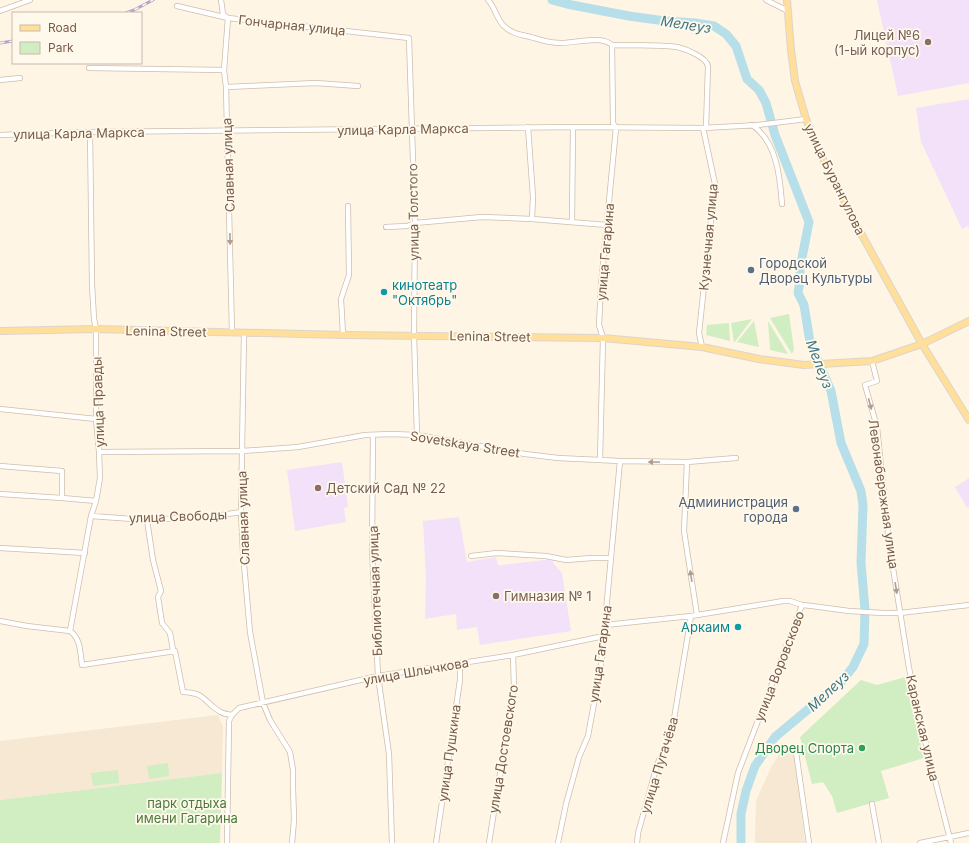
<svg xmlns="http://www.w3.org/2000/svg" width="969" height="843" font-family="Inter,sans-serif">
<style>
.residential{fill:#f6e8d2}
.education{fill:#f3e1fa}
.green{fill:#d1edc2}
.lines{fill:none;stroke-linecap:round;stroke-linejoin:round}
.river{stroke:#b7dfe9;stroke-width:9}
.minor-casing{stroke:#d0bdaa;stroke-width:6}
.major-casing{stroke:#dcd5cf;stroke-width:8}
.minor{stroke:#fff;stroke-width:4.5}
.major{stroke:#ffdf9a;stroke-width:6}
.rail-casing{stroke:#b9a2c9;stroke-width:3}
.rail{stroke:#fff9ec;stroke-width:1.5;stroke-dasharray:4.5;stroke-linecap:butt}
.oneway{fill:#af9d91}
.education-dot{fill:#8d6e63;stroke:#fff9ec;stroke-width:1.5}
.service-dot{fill:#5c6f8a;stroke:#fff9ec;stroke-width:1.5}
.culture-dot{fill:#0f9aa8;stroke:#fff9ec;stroke-width:1.5}
.leisure-dot{fill:#2e9e5b;stroke:#fff9ec;stroke-width:1.5}
.labels{text-anchor:middle;dominant-baseline:central;stroke-width:3.5;stroke-linejoin:round;paint-order:stroke}
.street-label{font-size:13px;fill:#795c48;stroke:#fff9ec}
.education-label{font-size:13px;fill:#785e54;stroke:#fff9ec;text-anchor:start}
.service-label{font-size:13px;fill:#4e5e75;stroke:#fff9ec;text-anchor:start}
.culture-label{font-size:13px;fill:#0d838f;stroke:#fff9ec;text-anchor:start}
.leisure-label{font-size:13px;fill:#27864d;stroke:#fff9ec;text-anchor:end}
.park-label{font-size:13px;fill:#4b7a3c;stroke:#fff9ec}
.water-label{font-size:14px;font-style:italic;fill:#3d7687;stroke:#fff9ec}
</style>
<rect width="100%" height="100%" fill="#fef5e5"/>
<!-- residential -->
<path class="residential" d="M218,715L223,727L222,773L0,800V741Z
M793,742L805,843H755L756,801L771,767L782,750Z"/>
<!-- education -->
<path class="education" d="M877,0H969V83L898,96Z
M969,99V229L968,226L962,229L921,142L916,108Z
M342,462L348,507L344,508L346,522L295,531L287,470Z
M969,478V507L967,508L955,487Z
M459,517L467,562L496,557L498,565H501L553,559V563L562,573L571,631L480,645L477,627L457,630L456,614L425,619L426,578L423,521Z"/>
<!-- green -->
<path class="green" d="M789,314L794,349L792,354L770,318Z
M752,319L734,343L731,323Z
M754,321L759,347L737,342Z
M768,321L788,354L770,350Z
M729,323L730,341L706,335L707,325Z
M905,677L924,758L881,771L889,798L837,813L832,796L823,782L812,784L800,737L861,680L877,685Z
M168,763L169,776L149,779L147,766Z
M118,770L119,783L93,786L91,773Z
M222,773L220,843H0V800Z"/>
<g class="lines">
<!-- river -->
<path class="river" d="M552,0L567,4L629,16L665,21L695,23L714,26L726,34L736,46L747,79L759,90L766,103L775,135L809,222L800,268V281L798,293L804,305L810,342L831,391L841,443L861,491L863,505L861,563L865,610L864,644L853,667L842,681L775,737L755,766L746,791L741,814V843"/>
<defs>
<path id="minor" d="M221,0L223,14L228,18L224,70L226,87L232,332
M488,0C495,7 497,20 504,26C515,36 522,34 534,38C545,41 550,43 561,43C575,43 602,35 612,45
M766,0L788,11
M177,6L228,18L409,38L415,223L414,335L417,435
M0,11L30,0
M612,45C633,46 656,44 677,47C686,49 706,57 708,66L706,128
M89,68L224,70
M0,80L20,78
M226,87L316,83L358,86
M752,125C777,142 780,177 782,204
M528,127L533,197L532,219
M90,132L92,284L94,319L96,329V419L99,452L100,478L96,501L91,516L70,631C81,639 80,652 82,665L175,651L183,692C207,693 203,702 219,711C223,714 227,714 232,715
M0,135L90,132L573,127L703,128L758,125L806,119
M572,222L573,127
M386,227L407,226L415,223L482,217L532,219L607,225
M244,333L241,512L243,553L250,632L263,703L270,720L290,752L293,770V788L294,820L292,843
M343,335L341,299L349,275L348,206
M702,347L699,333L715,184L703,128
M872,361L877,381L865,385L877,427L889,543L909,668L918,713L951,843
M0,409L96,419
M373,435L372,548L378,676L389,754L392,843
M99,452L242,451L298,447L365,435L391,434L417,435L525,454L558,458L620,461L687,462L736,458
M600,460L603,338L599,325L601,285L616,128L613,123L612,45
M687,462L684,531L697,615
M0,466L62,471V498
M0,494L62,498L96,501
M91,516L147,520L215,516L241,512
M147,520L153,560L161,591L158,597L162,623L170,633L173,650
M0,548L85,553
M471,556L497,553L546,556L566,560L592,558H611
M0,621L27,626L70,631
M605,625L691,616L783,601H790L802,605L812,606L849,611L883,613H900L969,605
M796,752L809,843
M872,804L879,843
M227,843L229,721L232,715L239,708L378,676L513,655L604,636
M436,843L460,680V663
M489,843L514,686L513,655
M558,843L566,804L579,757L588,736L601,665L620,461
M637,843L638,833L657,765L672,731L691,616
M723,843L738,773L802,605
M920,843L969,833"/>
<path id="major" d="M787,0L791,50L795,81L806,119L817,147L858,228L922,344L969,420
M0,331L96,329L343,335L603,338L702,347L759,359L804,365L872,361L922,344L969,321"/>
</defs>
<!-- minor casing -->
<use href="#minor" class="minor-casing"/>
<!-- major casing -->
<use href="#major" class="major-casing"/>
<!-- minor -->
<use href="#minor" class="minor"/>
<!-- major -->
<use href="#major" class="major"/>
<defs>
<path id="rail" d="M126,13L134,10L153,0
M0,43L13,41"/>
</defs>
<!-- rail casing -->
<use href="#rail" class="rail-casing"/>
<!-- rail -->
<use href="#rail" class="rail"/>
</g>
<!-- one-way arrows -->
<defs><path id="oneway-solid" d="M-6-.8H1V-3.2L6.5 0L1 3.2V.8H-6Z"/></defs>
<g class="oneway">
<use href="#oneway-solid" transform="translate(230 239) rotate(89)"/>
<use href="#oneway-solid" transform="translate(870 404) rotate(75)"/>
<use href="#oneway-solid" transform="translate(654 462) rotate(-180)"/>
<use href="#oneway-solid" transform="translate(691 576) rotate(-99)"/>
<use href="#oneway-solid" transform="translate(896 588) rotate(81)"/>
</g>
<!-- markers -->
<g class="education-dot">
<circle cx="928" cy="42" r="4"/>
<circle cx="318" cy="488" r="4"/>
<circle cx="496" cy="596" r="4"/>
</g>
<g class="service-dot">
<circle cx="751" cy="270" r="4"/>
<circle cx="796" cy="509" r="4"/>
</g>
<g class="culture-dot">
<circle cx="384" cy="292" r="4"/>
<circle cx="738" cy="627" r="4"/>
</g>
<circle class="leisure-dot" cx="862" cy="748" r="4"/>
<g class="labels">
<!-- street labels -->
<g class="street-label">
<text transform="translate(292 25) rotate(6)">Гончарная улица</text>
<text transform="translate(403 129) rotate(-1)">улица Карла Маркса</text>
<text transform="translate(79 133) rotate(-1)">улица Карла Маркса</text>
<text transform="translate(228 165) rotate(-92)">Славная улица</text>
<text transform="translate(835 179) rotate(64)">улица Бурангулова</text>
<text transform="translate(413 212) rotate(-91)">улица Толстого</text>
<text transform="translate(708 237) rotate(-85)">Кузнечная улица</text>
<text transform="translate(605 252) rotate(-85)">улица Гагарина</text>
<text transform="translate(166 331) rotate(1)">Lenina Street</text>
<text transform="translate(490 336) rotate(1)">Lenina Street</text>
<text transform="translate(98 402) rotate(-92)">улица Правды</text>
<text transform="translate(465 444) rotate(9)">Sovetskaya Street</text>
<text transform="translate(884 494) rotate(82)">Левонабережная улица</text>
<text transform="translate(178 516) rotate(-2)">улица Свободы</text>
<text transform="translate(243 518) rotate(-92)">Славная улица</text>
<text transform="translate(375 591) rotate(-92)">Библиотечная улица</text>
<text transform="translate(600 654) rotate(-82)">улица Гагарина</text>
<text transform="translate(779 666) rotate(-69)">улица Воровсково</text>
<text transform="translate(416 671) rotate(-10)">улица Шлычкова</text>
<text transform="translate(923 728) rotate(77)">Каранская улица</text>
<text transform="translate(503 749) rotate(-81)">улица Достоевского</text>
<text transform="translate(449 753) rotate(-82)">улица Пушкина</text>
<text transform="translate(659 765) rotate(-73)">улица Пугачёва</text>
</g>
<!-- education labels -->
<g class="education-label">
<text x="920" y="35" text-anchor="end">Лицей №6<tspan x="920" dy="15">(1-ый корпус)</tspan></text>
<text x="326" y="488">Детский Сад № 22</text>
<text x="504" y="596">Гимназия № 1</text>
</g>
<!-- service labels -->
<g class="service-label">
<text x="759" y="263">Городской<tspan x="759" dy="15">Дворец Культуры</tspan></text>
<text x="788" y="502" text-anchor="end">Адмиинистрация<tspan x="788" dy="15">города</tspan></text>
</g>
<!-- culture labels -->
<g class="culture-label">
<text x="392" y="285">кинотеатр<tspan x="392" dy="15">"Октябрь"</tspan></text>
<text x="730" y="627" text-anchor="end">Аркаим</text>
</g>
<!-- leisure labels -->
<g class="leisure-label">
<text x="854" y="748">Дворец Спорта</text>
</g>
<!-- park labels -->
<g class="park-label">
<text x="187" y="803">парк отдыха<tspan x="187" dy="15">имени Гагарина</tspan></text>
</g>
<!-- water labels -->
<g class="water-label">
<text transform="translate(686 24) rotate(9)">Мелеуз</text>
<text transform="translate(820 364) rotate(69)">Мелеуз</text>
<text transform="translate(828 691) rotate(-43)">Мелеуз</text>
</g>
</g>
<!-- legend -->
<rect x="12" y="12" width="130" height="52" fill="#fff9ec" stroke="#c9baaa"/>
<rect x="20" y="25" width="20" height="6" fill="#ffdf9a" stroke="#c9baaa"/>
<text x="48" y="32" font-size="12" fill="#795c48">Road</text>
<rect x="20" y="42" width="20" height="12" fill="#d1edc2" stroke="#c9baaa"/>
<text x="48" y="52" font-size="12" fill="#795c48">Park</text>
</svg>
